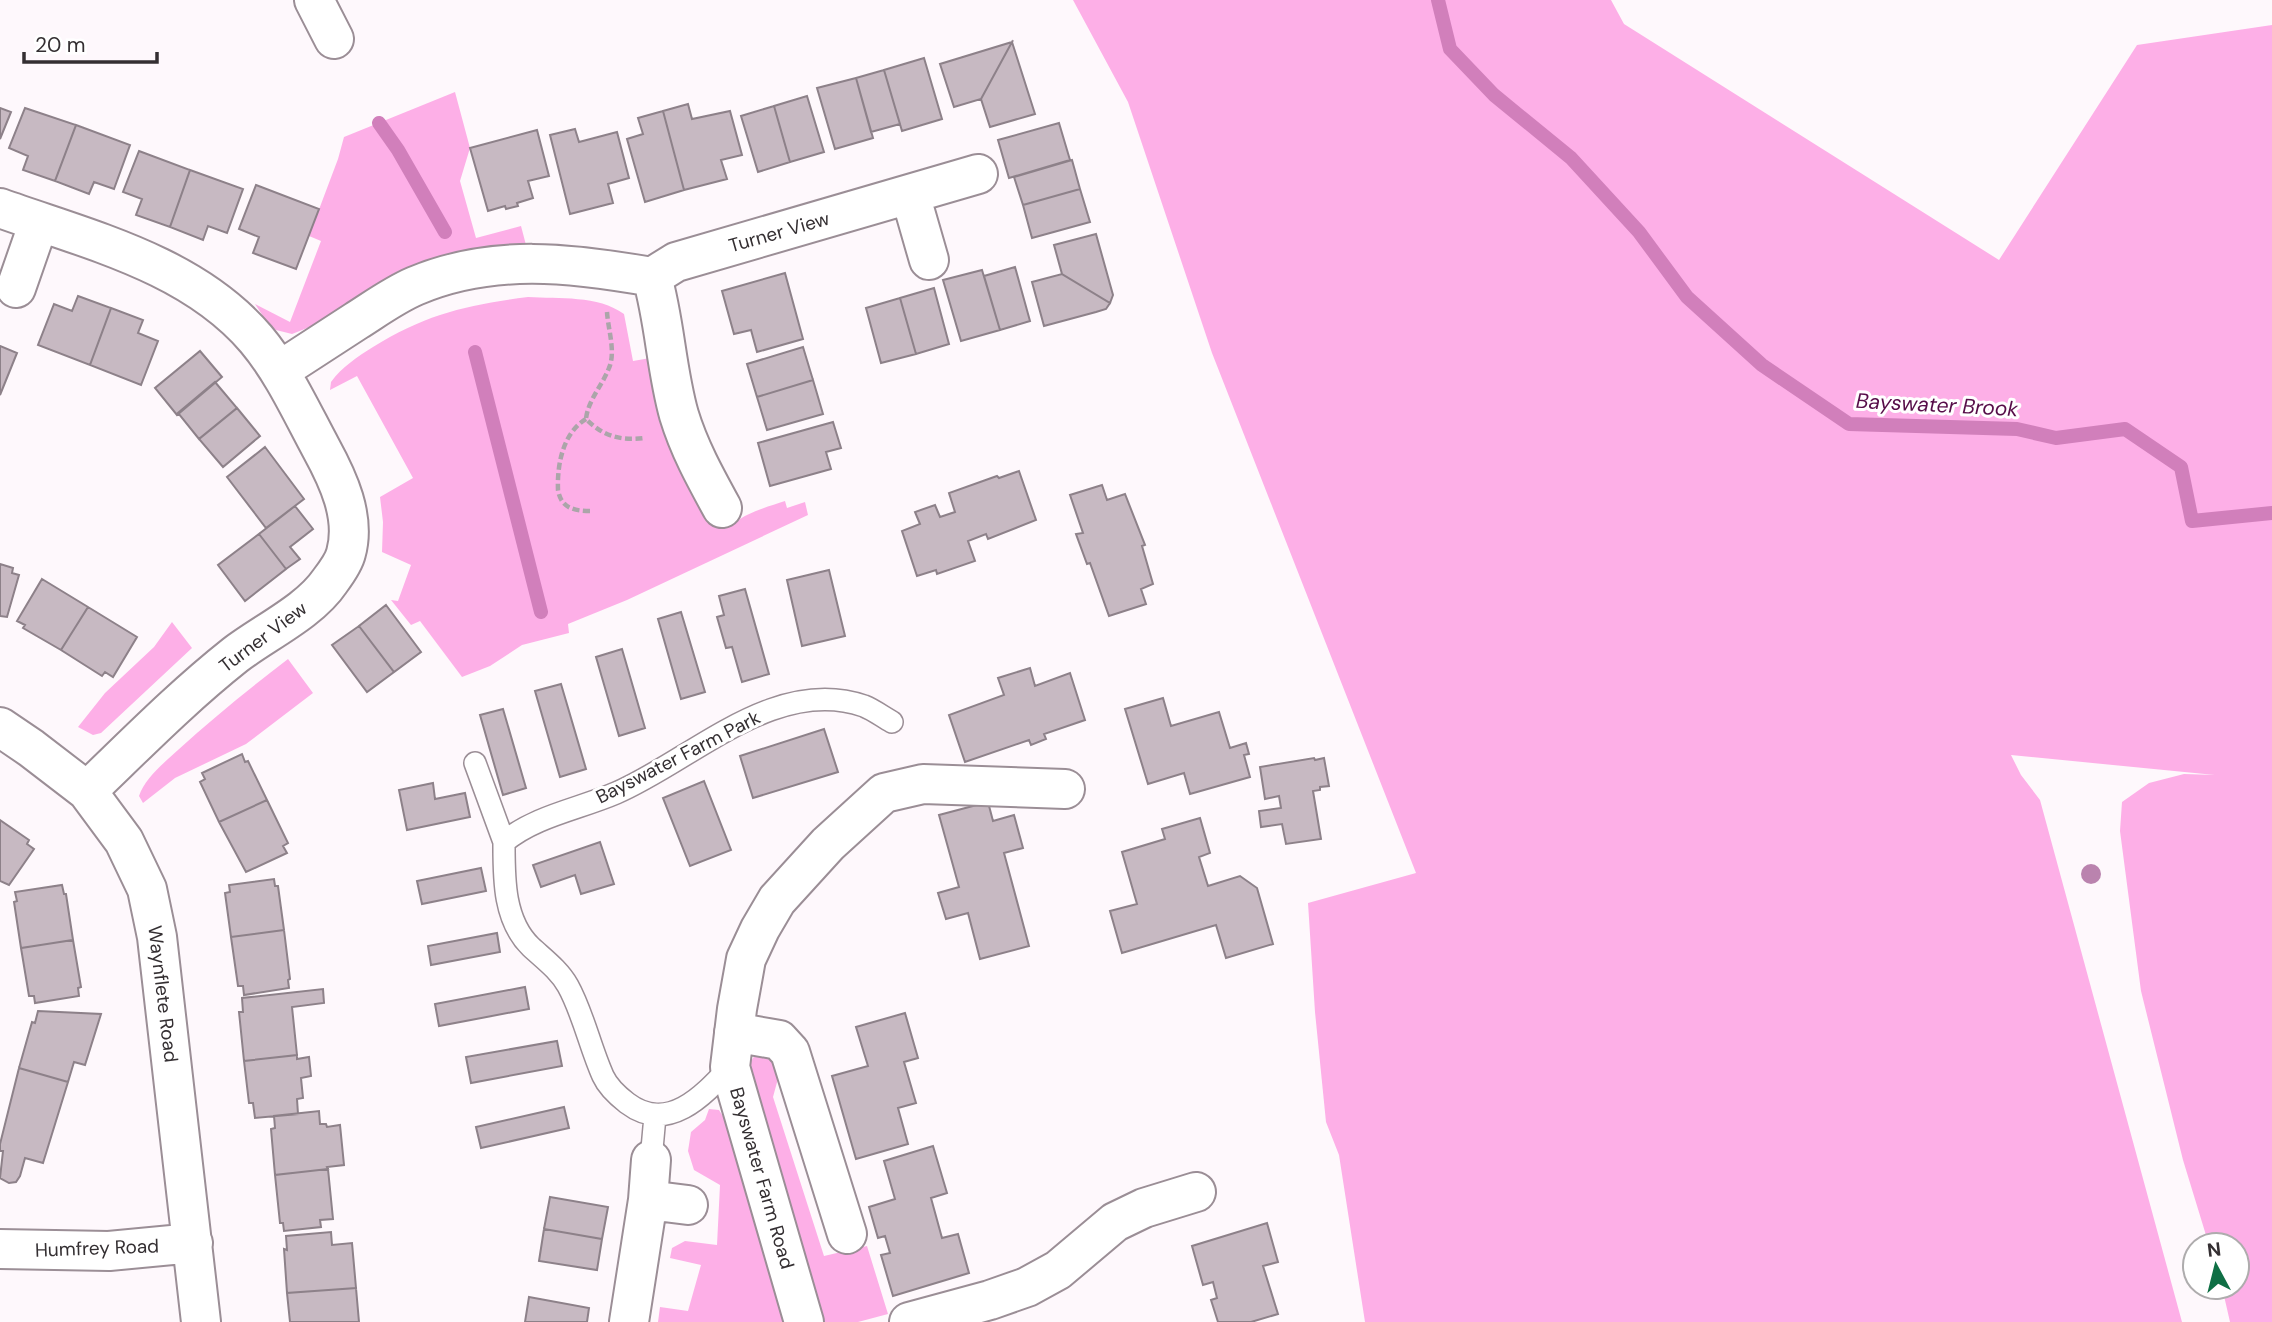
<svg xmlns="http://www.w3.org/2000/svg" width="2272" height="1322" font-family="'DM Sans',sans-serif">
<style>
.green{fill:#fdafe7}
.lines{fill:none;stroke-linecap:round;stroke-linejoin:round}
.stream{stroke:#d17fbb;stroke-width:14}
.building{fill:#c7b9c2;stroke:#8d8189;stroke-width:2}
.service-casing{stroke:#9b8e96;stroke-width:24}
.minor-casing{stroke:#9b8e96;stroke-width:42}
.path{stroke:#aba5a9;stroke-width:4.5;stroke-dasharray:7 3.5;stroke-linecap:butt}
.service{stroke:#fff;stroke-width:21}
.minor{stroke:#fff;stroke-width:38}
.tree{fill:#ba83ae}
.labels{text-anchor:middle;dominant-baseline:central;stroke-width:6;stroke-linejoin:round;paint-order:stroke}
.street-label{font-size:19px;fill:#342f32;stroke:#fff}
.water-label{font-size:21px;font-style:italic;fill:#570d49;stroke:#fff}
</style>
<rect width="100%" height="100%" fill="#fef8fc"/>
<!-- green -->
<path class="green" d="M1073,0H1611L1624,24L1999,260L2137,45L2272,25V1322H2230L2222,1287H2237V1245H2209L2183,1160L2141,991L2120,831L2122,802L2149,783L2184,774L2215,775L2011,755L2021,775L2040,800L2182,1322H1365L1339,1155L1326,1122L1315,1012L1308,903L1416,873L1212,353L1128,102Z
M455,92L470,148L460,181L476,238L521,226L526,245L455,255L398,271L320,323L292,334L276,330L269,325L255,304L290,322L321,241L309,236L338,159L344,137Z
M528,297C559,299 598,295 624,314L633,361L656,357L723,527C739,526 735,520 747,515C759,509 773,505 785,501L787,508L805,502L808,515L627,600L568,624L569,633L522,645L490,666L462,677L420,621L411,625L391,600L398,601L411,565L382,552L383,522L380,497L413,478L357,376L330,390L331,382C342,367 357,357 373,347C426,314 467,305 528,297Z
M172,622L192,648L101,733L93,735L78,727L105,693L154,647Z
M288,659L313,693L246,744L175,778L143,803L139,796C145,778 164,763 178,750C213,718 250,688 288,659Z
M775,1053L779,1075L773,1097L824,1256L867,1246L888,1314L858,1322H817L748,1066L755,1055Z
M709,1109L719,1110L731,1129L789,1322H658L660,1307L688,1311L701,1265L670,1258L672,1248L685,1241L717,1245L720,1185L694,1170L688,1151L691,1132L705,1120Z"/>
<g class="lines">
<!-- stream -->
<path class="stream" d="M1438,0L1450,49L1494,95L1571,158L1639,232L1687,297L1762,365L1849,424L2017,429L2056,438L2125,429L2181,467L2192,521L2272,513
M379,123L398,150L445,232
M475,352L541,612"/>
</g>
<!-- building -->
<path class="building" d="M1012,42L981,99L954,107L940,64Z
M1012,42L1035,114L990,127L981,99Z
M924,58L942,119L902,131L884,70Z
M884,70L900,124L871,132L856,78Z
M856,78L873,138L835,149L817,88Z
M807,96L824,152L790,162L774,106Z
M688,104L692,119L730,111L742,155L721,160L727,179L684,190L663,111Z
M774,106L790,162L758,172L741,116Z
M0,108L11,112L0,139Z
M25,108L76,125L55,181L23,170L28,156L9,148Z
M663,111L684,190L645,202L627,139L643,134L638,118Z
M1059,123L1070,160L1009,178L998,140Z
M76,125L130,145L114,189L94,182L89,194L55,181Z
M575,129L579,142L617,132L629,178L608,184L613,203L570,214L550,135Z
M537,130L549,176L528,181L533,198L517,203L518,206L506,209L505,206L488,211L470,148Z
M139,151L190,170L170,227L136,215L142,199L123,192Z
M1072,160L1080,189L1023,205L1014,177Z
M190,170L243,189L227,233L208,226L203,240L170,227Z
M256,185L319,209L296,269L253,253L259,237L239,229Z
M1080,189L1090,222L1032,238L1023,205Z
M1096,234L1113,295L1110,303L1062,274L1054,245Z
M1015,267L1030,321L1000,330L984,276Z
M982,270L1000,330L961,341L943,280Z
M785,273L803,339L757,352L751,330L734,334L722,291Z
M1062,274L1110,303L1106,309L1096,312L1044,326L1032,282Z
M934,288L949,344L916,354L900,298Z
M78,296L111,308L90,365L38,345L54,304L72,311Z
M900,298L916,354L881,363L866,308Z
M111,308L143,320L138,333L158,341L141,385L90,365Z
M0,346L17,353L0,395Z
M803,347L813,380L757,397L747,364Z
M200,351L222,377L177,415L155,388Z
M813,380L823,414L767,430L757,397Z
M215,382L237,408L199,439L178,413Z
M237,408L260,436L223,467L199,439Z
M833,422L841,448L826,452L831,469L770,486L758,443Z
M265,447L304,499L266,528L227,477Z
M1019,471L1036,520L988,539L986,534L968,541L975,561L937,574L936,570L917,576L902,531L920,524L915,512L935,505L940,517L955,512L949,493L997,476L999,478Z
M1102,485L1107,500L1125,494L1145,545L1142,546L1153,584L1141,589L1146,604L1109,616L1090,563L1087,564L1076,534L1083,533L1070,495Z
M295,506L313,529L290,547L300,559L286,569L259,534Z
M259,534L286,569L245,601L218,565Z
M0,564L13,568L12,573L19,575L7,617L0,616Z
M829,570L845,636L802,646L787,580Z
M42,579L88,607L61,650L23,628L25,625L17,621Z
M745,589L769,674L742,682L732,647L726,648L717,617L724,615L719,596Z
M386,605L421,652L394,672L359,626Z
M88,607L137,637L113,677L105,672L102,676L61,650Z
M681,612L705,692L681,699L658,619Z
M359,626L394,672L367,692L332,645Z
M622,649L645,728L619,736L596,657Z
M1030,668L1035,686L1070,673L1085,720L1044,734L1046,739L1031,745L1029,740L965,762L949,715L1004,695L998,678Z
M561,684L586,769L560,777L535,691Z
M1163,698L1171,726L1219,712L1230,748L1246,743L1249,754L1244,755L1250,777L1190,794L1184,773L1148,784L1125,709Z
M503,709L526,788L503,795L480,715Z
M824,729L838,772L753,798L740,756Z
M242,754L245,762L248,761L267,800L219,822L200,782L205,779L202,773Z
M1314,758L1315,760L1324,758L1329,786L1320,787V790L1313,791L1321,839L1286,844L1282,824L1261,827L1259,811L1281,808L1279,796L1265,799L1260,767Z
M704,781L731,850L690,866L663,798Z
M433,783L435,799L465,793L470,817L407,830L399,790Z
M267,800L288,843L283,846L287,853L246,872L219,822Z
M988,802L993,821L1014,815L1023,848L1004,853L1029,946L980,959L968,913L946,919L938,893L959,887L939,815Z
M1200,818L1210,853L1199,857L1208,886L1240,876L1257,888L1273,944L1226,958L1216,925L1122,953L1110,911L1137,904L1122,852L1165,839L1162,829Z
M0,820L29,840L27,844L34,849L9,885L0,881Z
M600,842L614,884L581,894L575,875L541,887L533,865Z
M481,868L486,891L422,904L417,881Z
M274,879L275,886H278L284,930L231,937L225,893L230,892L229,885Z
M62,885L64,894H66L73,940L21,948L14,902L17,901L15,892Z
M284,930L290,979L288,980L289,988L244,995L243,986H238L231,937Z
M497,933L500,952L431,965L428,946Z
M73,940L81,987L78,988L79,996L35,1003L34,996H29L21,948Z
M525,987L529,1009L439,1026L435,1004Z
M323,989L324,1003L292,1007L297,1055L244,1061L239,1012H243L242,998Z
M38,1011L101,1014L85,1065L74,1062L68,1082L19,1068L32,1022L35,1023Z
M905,1013L918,1058L904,1062L916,1103L898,1108L908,1144L856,1159L832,1076L868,1066L856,1027Z
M557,1041L562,1066L471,1083L466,1057Z
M297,1055V1059L309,1057L311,1076L301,1078L303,1098L297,1099L298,1114L255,1118L253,1103H249L244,1061Z
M19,1068L68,1082L43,1163L25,1158L20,1176L16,1182L9,1183L0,1178L3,1151H0V1144Z
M564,1107L569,1128L481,1148L476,1127Z
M319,1111L320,1124H326L327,1127L340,1125L344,1165L327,1167L328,1169L275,1175L271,1129L275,1128L274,1116Z
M933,1146L947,1193L931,1198L942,1238L958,1234L969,1273L893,1296L881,1255L890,1253L885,1236L878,1238L869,1207L895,1199L884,1161Z
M328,1169L333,1219L320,1220L321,1227L284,1231L283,1223H280L275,1175Z
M550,1197L608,1207L602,1239L544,1229Z
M1267,1223L1278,1262L1263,1266L1278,1314L1251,1322H1218L1211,1300L1217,1298L1213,1282L1203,1285L1192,1246Z
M544,1229L602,1239L597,1270L539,1261Z
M331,1232L332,1245L352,1243L356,1288L287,1293L284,1249L287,1250L286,1236Z
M356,1288L359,1322H290L287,1293Z
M529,1297L589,1308L587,1322H525Z"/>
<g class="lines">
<defs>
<path id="service" d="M475,763L504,842
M730,1067C703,1096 668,1134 627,1103C618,1096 608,1087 603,1076C590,1047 583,1013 568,986C559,970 544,959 531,947C503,920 504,877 504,842C535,816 579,809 616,793C691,761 775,675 864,706C874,710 883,717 892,722
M651,1160L655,1116"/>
<path id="minor" d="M314,0L334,39
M910,194L929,260
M0,208C89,240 192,264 256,339C283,371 301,411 321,448C338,479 356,517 346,553C344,562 336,573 330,581C309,612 265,632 235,655C182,697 135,745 87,791
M652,277C665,322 666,369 679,415C689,448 705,477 722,508
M16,288L39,222
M279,371C305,354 330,338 356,321C375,309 394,295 415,286C493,253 572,263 652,277L676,262L978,174
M0,727L31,748L87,791L124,841L147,889L157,937L201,1322
M734,1032L779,1040L790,1052L847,1234
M648,1200L688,1205
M0,1249L109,1251L193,1243
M629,1322L648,1200L651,1160
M804,1322L730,1067L737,1009L746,959L760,929L777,900L828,844L884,793L923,784L1065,789
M909,1322L990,1300L1027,1287L1058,1270L1115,1222L1144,1208L1196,1192"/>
</defs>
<!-- service casing -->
<use href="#service" class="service-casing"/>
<!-- minor casing -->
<use href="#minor" class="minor-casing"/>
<!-- path -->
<path class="path" d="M607,312C608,329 616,352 609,368C602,386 588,400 586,419C603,436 620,441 644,438
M586,419C563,433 557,464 558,490C561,508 574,511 590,511"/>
<!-- service -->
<use href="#service" class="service"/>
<!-- minor -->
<use href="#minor" class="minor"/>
</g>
<!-- trees -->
<circle class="tree" cx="2091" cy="874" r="10"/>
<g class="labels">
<!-- street labels -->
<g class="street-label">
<text transform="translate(779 232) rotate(-16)">Turner View</text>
<text transform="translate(263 637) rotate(-37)">Turner View</text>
<text transform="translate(678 757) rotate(-27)">Bayswater Farm Park</text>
<text transform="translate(163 994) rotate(83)">Waynflete Road</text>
<text transform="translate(762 1178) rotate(74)">Bayswater Farm Road</text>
<text transform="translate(97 1248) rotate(-2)">Humfrey Road</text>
</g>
<!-- water labels -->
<g class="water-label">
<text transform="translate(1937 405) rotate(3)">Bayswater Brook</text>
</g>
</g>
<!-- north arrow -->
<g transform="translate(2216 1266) rotate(353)"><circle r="33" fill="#ffffff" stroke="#aeacad" stroke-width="2"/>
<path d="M0-5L12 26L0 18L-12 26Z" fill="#0f6f45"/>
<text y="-10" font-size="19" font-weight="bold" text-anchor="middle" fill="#342f32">N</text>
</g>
<!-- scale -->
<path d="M24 52v10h133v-10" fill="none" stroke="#342f32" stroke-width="3.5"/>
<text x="35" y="52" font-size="21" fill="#342f32" stroke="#ffffff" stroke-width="5" paint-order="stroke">20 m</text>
</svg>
